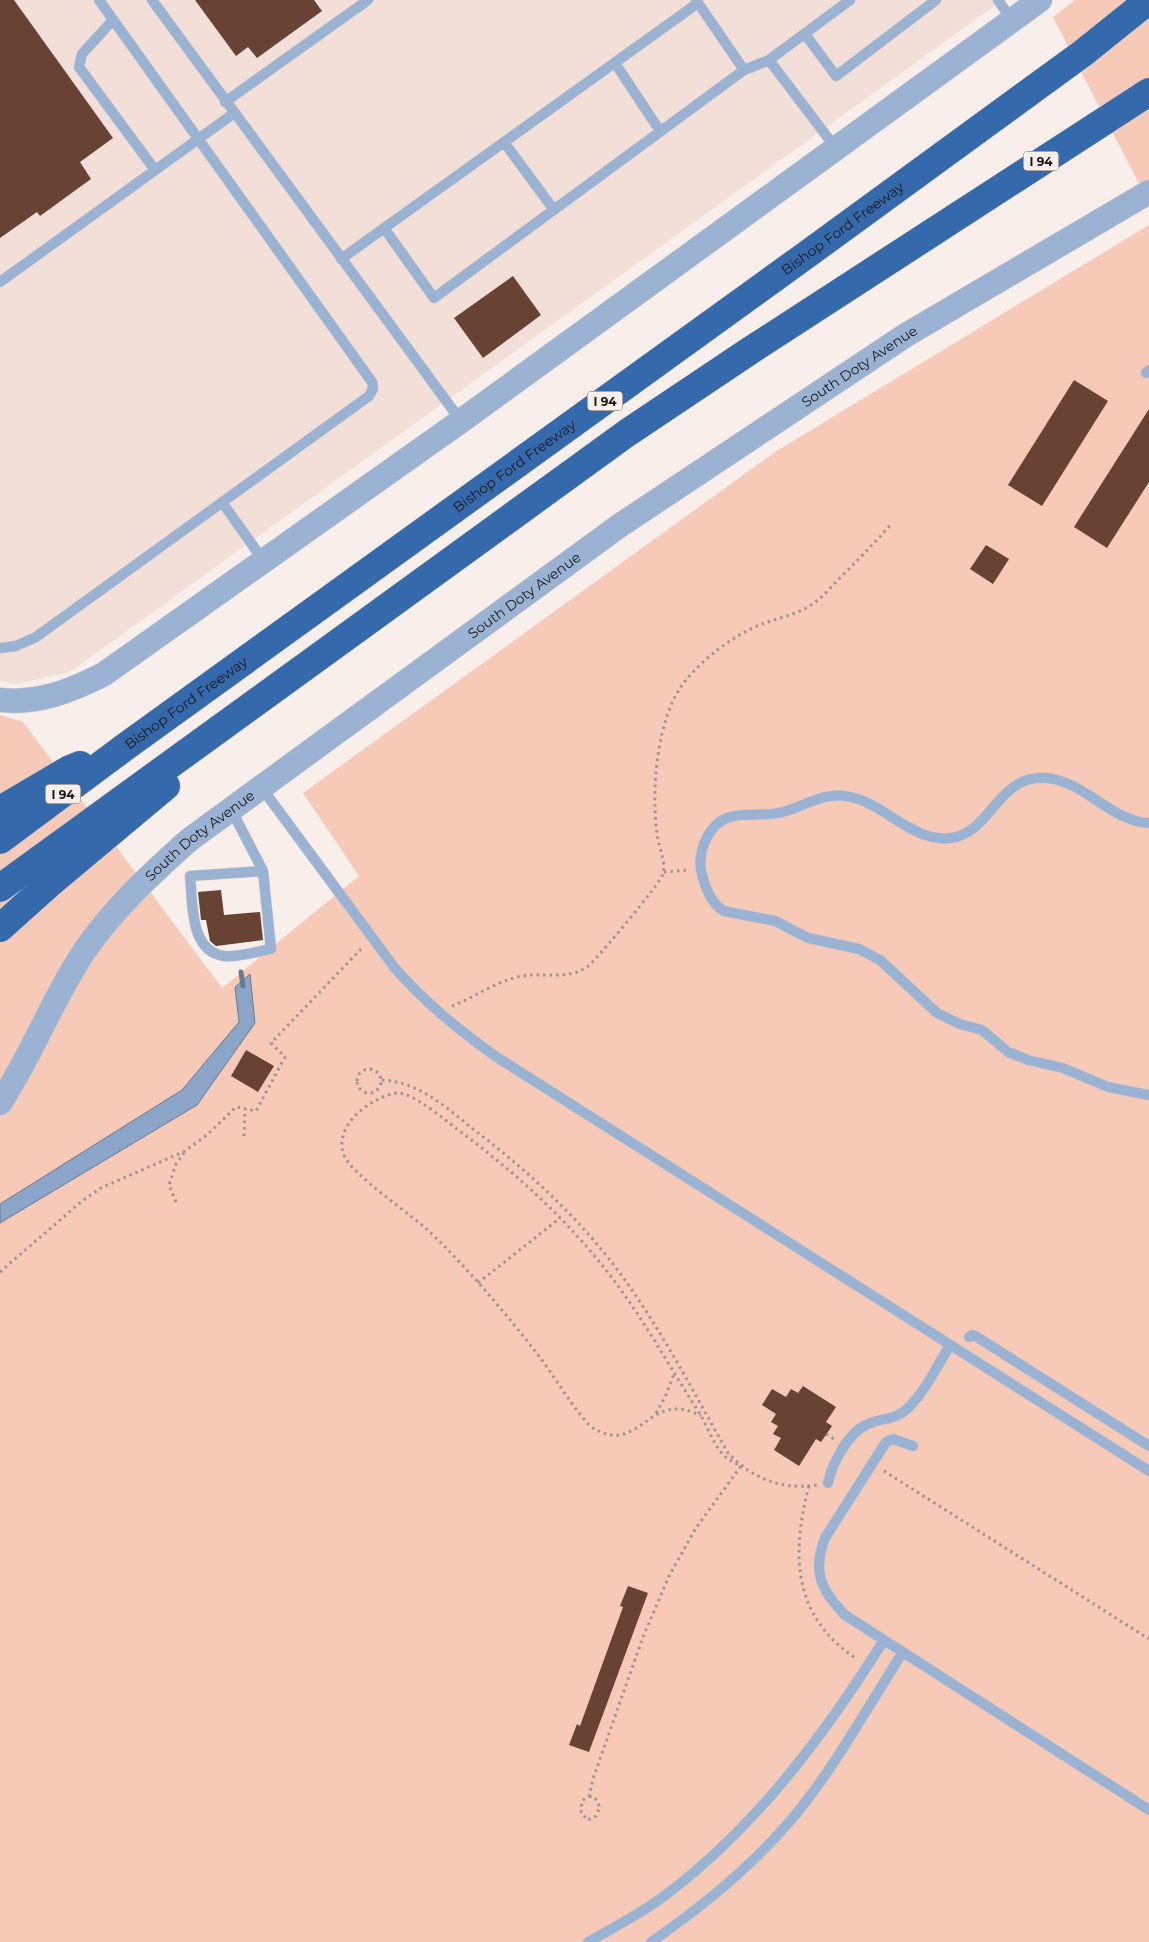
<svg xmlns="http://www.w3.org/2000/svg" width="1149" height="1942" font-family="Montserrat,sans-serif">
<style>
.built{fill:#f2e0d8}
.green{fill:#f7cab7}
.water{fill:#8aa5c7;stroke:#697b92}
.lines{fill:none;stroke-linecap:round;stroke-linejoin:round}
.stream{stroke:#697b92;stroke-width:5}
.building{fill:#684232}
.service-casing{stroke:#d5ccc8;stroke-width:11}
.tertiary-casing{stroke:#d5ccc8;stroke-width:25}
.motorway-casing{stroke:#d5ccc8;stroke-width:29}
.path{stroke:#9c9592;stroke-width:3;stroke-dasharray:2.5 4;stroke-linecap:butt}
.service{stroke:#9ab3d3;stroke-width:10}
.tertiary{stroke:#9ab3d3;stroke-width:24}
.motorway{stroke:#3469ab;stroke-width:28}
.labels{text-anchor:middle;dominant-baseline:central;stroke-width:5;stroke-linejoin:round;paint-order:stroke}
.shield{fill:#f8eeea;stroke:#5d5856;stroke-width:1}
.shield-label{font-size:12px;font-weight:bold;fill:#1b1816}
.street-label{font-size:14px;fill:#1b1816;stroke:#f8eeea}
</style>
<rect width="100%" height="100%" fill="#f8eeea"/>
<!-- built -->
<path class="built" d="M0,0H1003L70,672L16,684L0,681Z"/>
<!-- green -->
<path class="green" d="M1075,0H1149V203L1053,17Z
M1149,225V1942H0V715L23,722L222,988L359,876L303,793L775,452Z"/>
<!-- water -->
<path class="water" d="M250,974L255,1023L197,1105L0,1223V1204L182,1090L239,1022L235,987Z"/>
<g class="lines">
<!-- stream -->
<path class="stream" d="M241,972L243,986"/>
</g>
<!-- building -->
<path class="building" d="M0,0H14L113,138L80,162L91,179L40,216L37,212L0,238Z
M195,0H314L322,11L257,58L248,47L236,56Z
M513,276L541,315L483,358L454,318Z
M1074,380L1108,401L1042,506L1008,485Z
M1149,409V482L1107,548L1074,527Z
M986,545L1009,559L993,584L970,569Z
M221,890L224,915L260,912L263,940L216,946L210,941L206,920H201L198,892Z
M246,1050L274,1066L258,1092L231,1076Z
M803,1386L836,1407L826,1422L832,1426L821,1442L816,1439L799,1466L774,1450L781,1438L773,1434L778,1426L771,1422L776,1414L762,1405L772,1389L786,1397L791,1389L798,1393Z
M628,1586L648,1593L589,1752L569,1745L577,1724L580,1726L623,1607L620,1606Z"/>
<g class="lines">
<defs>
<path id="service" d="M152,0L461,421
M998,0L1012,20
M113,20L82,54L79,67L155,170
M805,34L836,76L936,0
M615,63L660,131
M744,70L769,60
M225,102L368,0
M504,142L554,210
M835,147L769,60L850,0
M384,228L434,298L744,70L696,0
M341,259L698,3
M0,282L233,114
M1146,373L1149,370
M222,502L263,560
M0,648L16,646L36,637L369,396L373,389L372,382L99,0
M261,787L394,967C424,1002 458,1029 495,1056L1149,1471
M231,809L263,871L271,949C259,951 235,958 224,956C189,951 193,902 190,876L263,871
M1149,823C1110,821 1085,781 1046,778C998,774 991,833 951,838C914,843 886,805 851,797C825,791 807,805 783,812C765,817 747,812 730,817C709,823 698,850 701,870C704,885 711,904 724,911L775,921L808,938L859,949L880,960L937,1013L960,1024L982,1030L1008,1052L1028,1060L1063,1068L1108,1087L1149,1095
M969,1337L972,1335L977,1337L1149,1446
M913,1446L893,1439L886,1442L825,1538C812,1572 821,1590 845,1615L1149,1810
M828,1483C832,1464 848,1432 868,1424C881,1418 895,1420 907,1409C925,1392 937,1366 950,1345
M588,1942C613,1928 640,1914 663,1897C755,1828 823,1737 884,1640
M651,1942C702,1907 750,1868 791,1820C834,1769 867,1708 903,1652"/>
<g id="tertiary">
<path d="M0,700C38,704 71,691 104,674L461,421L1040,0"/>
<path id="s1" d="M0,1103C32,1055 52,999 85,950C114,908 151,874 189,840L619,526L906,335L1149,192"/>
</g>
<g id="motorway">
<path d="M0,810L68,770L80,765"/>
<path id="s2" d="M0,840L125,747L802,258L1083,53L1149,0"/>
<path d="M0,888L627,433L751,350L1149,92"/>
<path d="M0,928L49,884L166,786"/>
</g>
</defs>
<!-- service casing -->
<use href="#service" class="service-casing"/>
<!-- tertiary casing -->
<use href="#tertiary" class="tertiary-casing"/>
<!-- motorway casing -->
<use href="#motorway" class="motorway-casing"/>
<!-- path -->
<path class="path" d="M664,872L688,870
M452,1006C473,998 492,984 514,978C538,970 564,982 587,967C595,962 662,881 663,874C666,860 658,846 657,833C651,788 657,715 686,680C706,656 734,635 762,624C778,618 796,615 811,605C821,599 828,590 836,582C855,563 873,545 891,524
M357 1081a12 12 0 1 1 24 0a12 12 0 1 1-24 0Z
M382,1080C419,1082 446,1107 473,1129C535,1176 593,1231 636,1296C670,1346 698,1400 728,1453C753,1479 781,1490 817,1485
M244,1136L245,1109
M176,1202L169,1185L176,1164L184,1153
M0,1272L82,1201L101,1188L185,1151L207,1135L236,1107L256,1111L285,1057L271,1043L363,947
M478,1283L560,1218
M656,1413L665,1397L674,1374
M826,1434L834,1439
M884,1471L1149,1639
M809,1486C791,1553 792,1617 857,1659
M589,1796L595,1798L600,1807L596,1816L588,1820L581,1813L582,1801L589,1796L594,1776L643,1637L669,1576L696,1528L741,1466C733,1462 726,1459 721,1452C712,1441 707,1426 700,1414C674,1374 651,1332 623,1293C578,1229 519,1175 457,1129C444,1119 414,1094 399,1093C391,1093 382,1097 375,1101C357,1110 335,1132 344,1155C353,1176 411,1214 431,1233C468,1269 503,1310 535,1351C554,1375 569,1403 590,1426C640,1460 647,1387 701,1416"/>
<!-- service -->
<use href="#service" class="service"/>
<!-- tertiary -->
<use href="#tertiary" class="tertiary"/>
<!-- motorway -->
<use href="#motorway" class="motorway"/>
</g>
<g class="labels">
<!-- shield labels -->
<g class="shield">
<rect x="1023.5" y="151.5" width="35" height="19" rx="4"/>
<rect x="587.5" y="391.5" width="35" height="19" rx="4"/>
<rect x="45.5" y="784.5" width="35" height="19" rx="4"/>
</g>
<g class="shield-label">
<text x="1041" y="161">I 94</text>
<text x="605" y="401">I 94</text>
<text x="63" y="794">I 94</text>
</g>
<!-- street labels -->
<g class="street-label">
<text stroke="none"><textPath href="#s2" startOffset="1041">Bishop Ford Freeway</textPath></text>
<text stroke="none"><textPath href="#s1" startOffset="1148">South Doty Avenue</textPath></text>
<text stroke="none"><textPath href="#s2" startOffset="636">Bishop Ford Freeway</textPath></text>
<text stroke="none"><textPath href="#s1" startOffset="742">South Doty Avenue</textPath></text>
<text stroke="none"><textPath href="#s2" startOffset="231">Bishop Ford Freeway</textPath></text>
<text stroke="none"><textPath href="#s1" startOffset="338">South Doty Avenue</textPath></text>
</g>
</g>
</svg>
